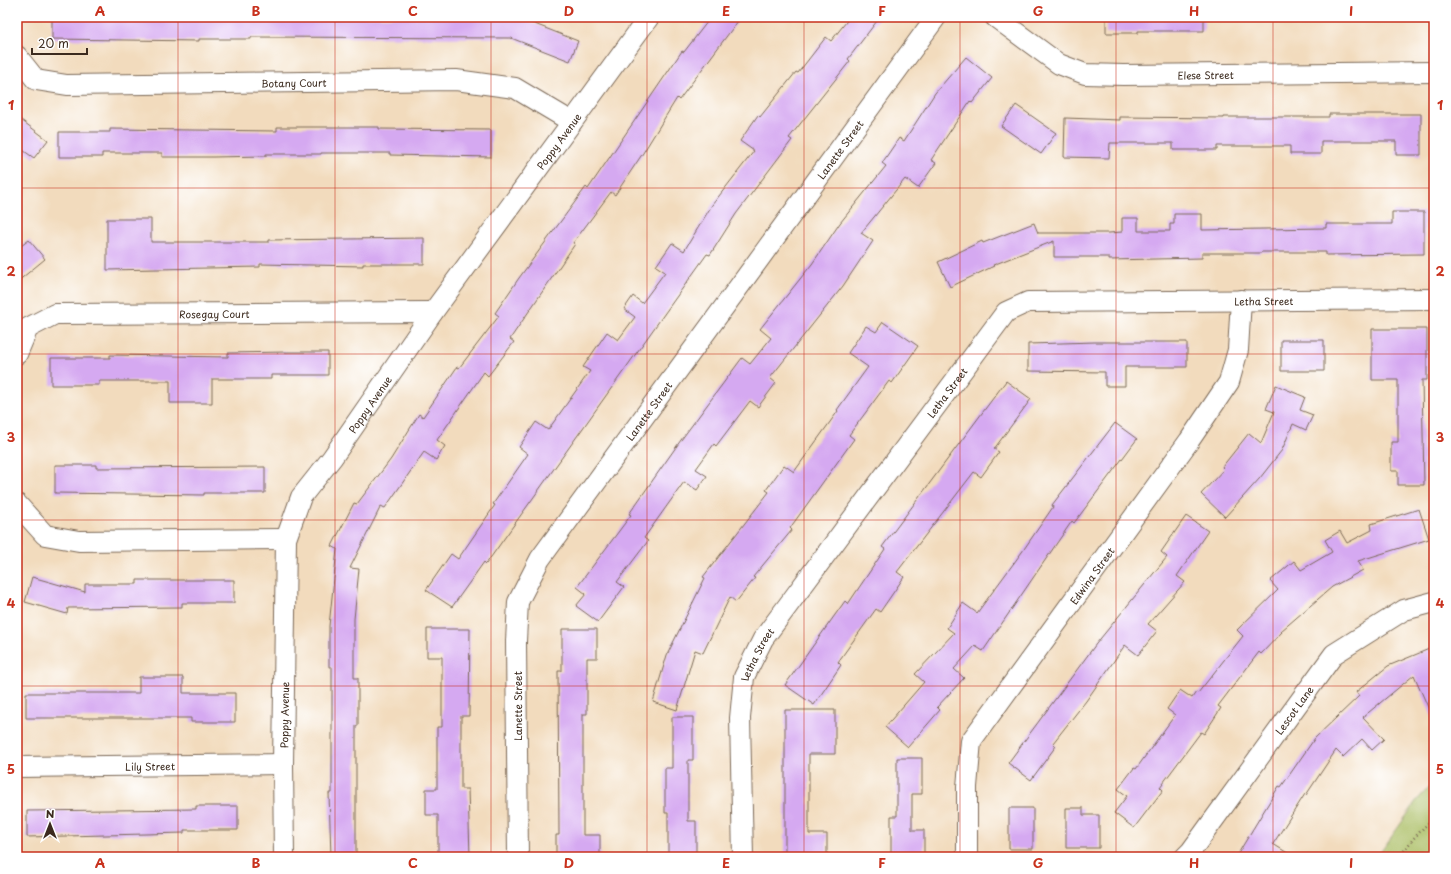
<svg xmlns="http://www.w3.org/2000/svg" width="1451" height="874" font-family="'Playpen Sans',sans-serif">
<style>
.green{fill:#aabe63;stroke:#727440}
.building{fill:#d5a9f1}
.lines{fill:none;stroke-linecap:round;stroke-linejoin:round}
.minor-casing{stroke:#7b6856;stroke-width:22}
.path{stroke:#7b6856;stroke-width:2.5;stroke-dasharray:1 3;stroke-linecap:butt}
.minor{stroke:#fff;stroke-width:20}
.grid{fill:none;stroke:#c8321e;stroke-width:1;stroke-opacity:0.55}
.labels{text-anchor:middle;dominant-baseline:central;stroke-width:3.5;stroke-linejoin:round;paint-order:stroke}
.street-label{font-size:10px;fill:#3b2a1e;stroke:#fff}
.neatline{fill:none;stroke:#c8321e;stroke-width:1.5}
.grid-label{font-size:13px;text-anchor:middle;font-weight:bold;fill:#c8321e}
</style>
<rect width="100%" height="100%" fill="#fff"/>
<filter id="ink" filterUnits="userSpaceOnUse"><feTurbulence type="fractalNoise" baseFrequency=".025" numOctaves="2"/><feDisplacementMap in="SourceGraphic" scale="8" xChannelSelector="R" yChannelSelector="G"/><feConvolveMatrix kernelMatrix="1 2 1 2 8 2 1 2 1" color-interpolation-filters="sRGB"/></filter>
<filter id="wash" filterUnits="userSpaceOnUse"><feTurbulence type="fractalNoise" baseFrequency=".012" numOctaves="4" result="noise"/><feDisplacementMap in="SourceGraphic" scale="16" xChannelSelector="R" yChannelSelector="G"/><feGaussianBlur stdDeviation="0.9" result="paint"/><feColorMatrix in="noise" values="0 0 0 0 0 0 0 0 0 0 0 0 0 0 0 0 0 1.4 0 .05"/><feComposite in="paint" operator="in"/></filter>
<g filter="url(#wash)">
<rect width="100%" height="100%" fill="#f2dbbd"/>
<!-- green -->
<path class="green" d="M1434,782V857H1377L1419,798Z"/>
<g id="blocks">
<!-- building -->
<path class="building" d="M52,17H517L578,41L570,61L511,38L251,37V39H199V41L52,39Z
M711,17H741L679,100L677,98L643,153L615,195L611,192L573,243L575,244L510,339L514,342L488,376L484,372L437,440L445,446L436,460L424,452L385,508L381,506L350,568L359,569L354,619V678H358V726H356V857H331L329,793H332V667H329V626L337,549L332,546L354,503L357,504L391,459L419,414L423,417L457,367L459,368L499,316L495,313L519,278L586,187L588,189L682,51L684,52Z
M850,17H880L848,59L850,61L789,138L792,140L736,214L710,255L707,254L486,564L484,562L452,607L426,590L451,554L458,559L495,505L493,504L528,454L519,447L536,422L548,430L590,371L583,367L607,332L618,340L635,317L624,309L633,296L642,303L665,272L656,266L672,243L684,251L712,205L754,151L740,141L758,115L760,117L796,72L798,73L826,37L831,41Z
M1106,17H1204V31H1138V33H1106Z
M966,57L992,78L972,103L970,101L931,160L936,163L918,188L905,179L861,233L873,241L843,286L770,378L776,383L758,407L750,401L716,446L714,444L696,469L707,476L697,490L684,482L644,538L648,541L617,582L624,587L598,622L576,606L586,594L577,587L631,515L629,514L681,440L742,358L750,364L771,338L760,329L812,264L840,223L886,166L882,163L899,138L904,141L935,93Z
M1016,105L1056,133L1041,154L1001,126Z
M1329,114H1421V155H1396V141H1321V154H1290V146H1217V150H1173V143H1110L1109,158L1064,157L1065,118L1120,120V117L1224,118V117H1329Z
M17,117L48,140L34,158L17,146Z
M277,127H379V129L491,130V157L390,155V153H321V154H266V156L213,157H162V153H102V157H59V132H110V129L277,131Z
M1392,212H1424V254L1326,255V252H1261V253H1202V258L1109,260V257H1054V241L993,265L994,266L950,287L938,262L982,241L983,243L1034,223L1038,233H1109L1122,232V218H1138V231H1170V224H1174V214H1202V230L1326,228V224H1392Z
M107,219H151V242H269V240L424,238V264H363V266L260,264V267L107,270Z
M29,240L45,259L17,282V249Z
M883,322L918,346L892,383L889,381L849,435L854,439L790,528L792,530L753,577L755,578L736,602L730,597L703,653L695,650L677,710L653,702L667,655L705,578L703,577L769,492L766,490L784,465L794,472L838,411L837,410L868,367L848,353L866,326L876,332Z
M1372,329H1427V380H1422L1424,485H1398V471H1391V442H1398V380H1372Z
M1281,340H1324V371H1281Z
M1095,342H1187V367H1125V386H1105V372L1028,371V344Z
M289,352H328V375H271V379H212V403H170V381H99V385H51V358H110V355L228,357V353Z
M1006,381L1031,399L994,449L999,452L981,477L974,472L897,572L904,577L880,612L876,609L838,662L841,665L814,705L785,685L845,601L848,604L885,549L882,547Z
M1276,385L1305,397L1300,410L1313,415L1306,430L1293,424L1282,450L1260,478L1225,517L1201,494L1224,469L1222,467L1249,433L1261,443L1274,412L1266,409Z
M1115,423L1137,439L1074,523L1072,521L983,651L975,646L954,669L964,678L937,707L940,710L908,747L885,727L924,682L915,674L954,633L947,628L963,603L977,613L1022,552L1053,507L1052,505Z
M55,465H96V468L265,467V493H204V495L55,493Z
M1419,509L1429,539L1358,561L1363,570L1332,587L1281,631L1282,632L1261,654L1259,652L1218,706L1221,708L1204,734L1201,732L1160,787L1163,790L1134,828L1114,813L1127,796L1118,789L1134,768L1136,769L1175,715L1167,709L1180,690L1192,698L1196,692L1198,693L1243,636L1237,630L1278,590L1270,581L1294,561L1301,570L1332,552L1325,540L1340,531L1347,543L1372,530L1371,524Z
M1186,516L1208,531L1177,576L1185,582L1148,624L1157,631L1138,655L1125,645L1086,701L1053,743L1056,746L1031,780L1008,763L1096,644L1167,557L1161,552Z
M32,577L85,592V584H137V580H234V603H182V607L68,608L67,614L25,602Z
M427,629H470L469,716H461V789H468L470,857H438V815H426V789H437V727H442V657H427Z
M562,629H597V658H587V714H583V835H600V857H556V835H559L558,671H562Z
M1434,647V721L1414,675L1363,717L1384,739L1372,750L1362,739L1343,757L1336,750L1306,795L1305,794L1273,844L1294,857H1236L1279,786L1281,787L1315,738L1359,696L1356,692L1388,666Z
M139,677H183V693H235V722H191V718H26V693H139Z
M785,710H835V754H809V834H827V857H785Z
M672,717H693V760H688V821H696V857H668V813H665V768H672Z
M897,758H922V794H912V830H924V856H891V816H897Z
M196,806H238V830H184V833L27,837V811L196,809Z
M1009,808H1033V849H1009Z
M1066,808H1083V815H1099V848H1066Z"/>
</g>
</g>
<g filter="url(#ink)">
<use href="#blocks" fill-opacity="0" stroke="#7b6856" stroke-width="1"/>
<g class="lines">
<defs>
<g id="minor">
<path id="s1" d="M995,17L1059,64L1085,74L1123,75L1434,72"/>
<path id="s2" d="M17,56L36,80L67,85L456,80L515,88L572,122"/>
<path id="s3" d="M17,354L28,328L55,314L433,312"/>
<path d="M17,504L45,535L79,541L286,539"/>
<path id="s4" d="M17,767L283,764"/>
<path id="s5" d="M284,857L283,764L286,539L301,497L332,458L433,312L649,17"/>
<path id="s6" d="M518,857L516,641L518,602L540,559L936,17"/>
<path id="s7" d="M743,857L740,718L744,677L763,639L1006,312L1028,302L1434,299"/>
<path id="s8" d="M967,857V787L971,741L1189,441L1229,382L1238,350L1241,300"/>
<path id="s9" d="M1185,857L1191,851L1334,654L1404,610L1434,602"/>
</g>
</defs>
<!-- minor casing -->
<use href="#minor" class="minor-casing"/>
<!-- path -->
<path class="path" d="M1399,857L1413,839L1434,817"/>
<!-- minor -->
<use href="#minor" class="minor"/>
</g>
</g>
<!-- grid -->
<path class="grid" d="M178,17V857M335,17V857M491,17V857M647,17V857M804,17V857M960,17V857M1116,17V857M1273,17V857M17,188H1434M17,354H1434M17,520H1434M17,686H1434"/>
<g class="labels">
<!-- street labels -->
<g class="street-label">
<text stroke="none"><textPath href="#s1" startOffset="228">Elese Street</textPath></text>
<text stroke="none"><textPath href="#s2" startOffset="289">Botany Court</textPath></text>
<text stroke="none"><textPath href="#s5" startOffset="802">Poppy Avenue</textPath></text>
<text stroke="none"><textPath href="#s6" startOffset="811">Lanette Street</textPath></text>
<text stroke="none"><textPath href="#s7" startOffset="890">Letha Street</textPath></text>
<text stroke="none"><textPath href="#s3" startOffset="218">Rosegay Court</textPath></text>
<text stroke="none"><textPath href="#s7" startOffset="530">Letha Street</textPath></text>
<text stroke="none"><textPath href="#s5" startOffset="478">Poppy Avenue</textPath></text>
<text stroke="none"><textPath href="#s6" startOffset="487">Lanette Street</textPath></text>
<text stroke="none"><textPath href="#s8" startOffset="321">Edwina Street</textPath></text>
<text stroke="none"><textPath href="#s7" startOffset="206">Letha Street</textPath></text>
<text transform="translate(517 706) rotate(-90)">Lanette Street</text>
<text stroke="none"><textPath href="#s9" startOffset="183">Lescot Lane</textPath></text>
<text stroke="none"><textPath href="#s5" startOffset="142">Poppy Avenue</textPath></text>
<text stroke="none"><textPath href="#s4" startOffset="133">Lily Street</textPath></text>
</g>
</g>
<!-- margin -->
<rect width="1451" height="874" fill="none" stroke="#fff" stroke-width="44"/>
<!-- north arrow -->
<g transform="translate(50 824)" stroke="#ffffff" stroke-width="3" paint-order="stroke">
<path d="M0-3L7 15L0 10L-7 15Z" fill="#3b2a1e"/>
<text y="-6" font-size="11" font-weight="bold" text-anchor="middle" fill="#3b2a1e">N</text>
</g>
<!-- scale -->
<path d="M32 48v6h55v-6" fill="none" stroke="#3b2a1e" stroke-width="2"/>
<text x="38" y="48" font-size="12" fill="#3b2a1e" stroke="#ffffff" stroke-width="3" paint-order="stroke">20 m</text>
<rect x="22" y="22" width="1407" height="830" class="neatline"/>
<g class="grid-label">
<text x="100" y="16">A</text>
<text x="256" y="16">B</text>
<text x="413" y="16">C</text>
<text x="569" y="16">D</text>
<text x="726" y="16">E</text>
<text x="882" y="16">F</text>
<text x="1038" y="16">G</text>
<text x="1194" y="16">H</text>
<text x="1351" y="16">I</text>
<text x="11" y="110">1</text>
<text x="1440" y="110">1</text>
<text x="11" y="276">2</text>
<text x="1440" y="276">2</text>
<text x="11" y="442">3</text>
<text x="1440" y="442">3</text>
<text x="11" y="608">4</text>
<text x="1440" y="608">4</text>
<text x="11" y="774">5</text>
<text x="1440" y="774">5</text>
<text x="100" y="868">A</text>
<text x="256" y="868">B</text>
<text x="413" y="868">C</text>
<text x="569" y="868">D</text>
<text x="726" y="868">E</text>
<text x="882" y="868">F</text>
<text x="1038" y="868">G</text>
<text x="1194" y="868">H</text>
<text x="1351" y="868">I</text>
</g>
</svg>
